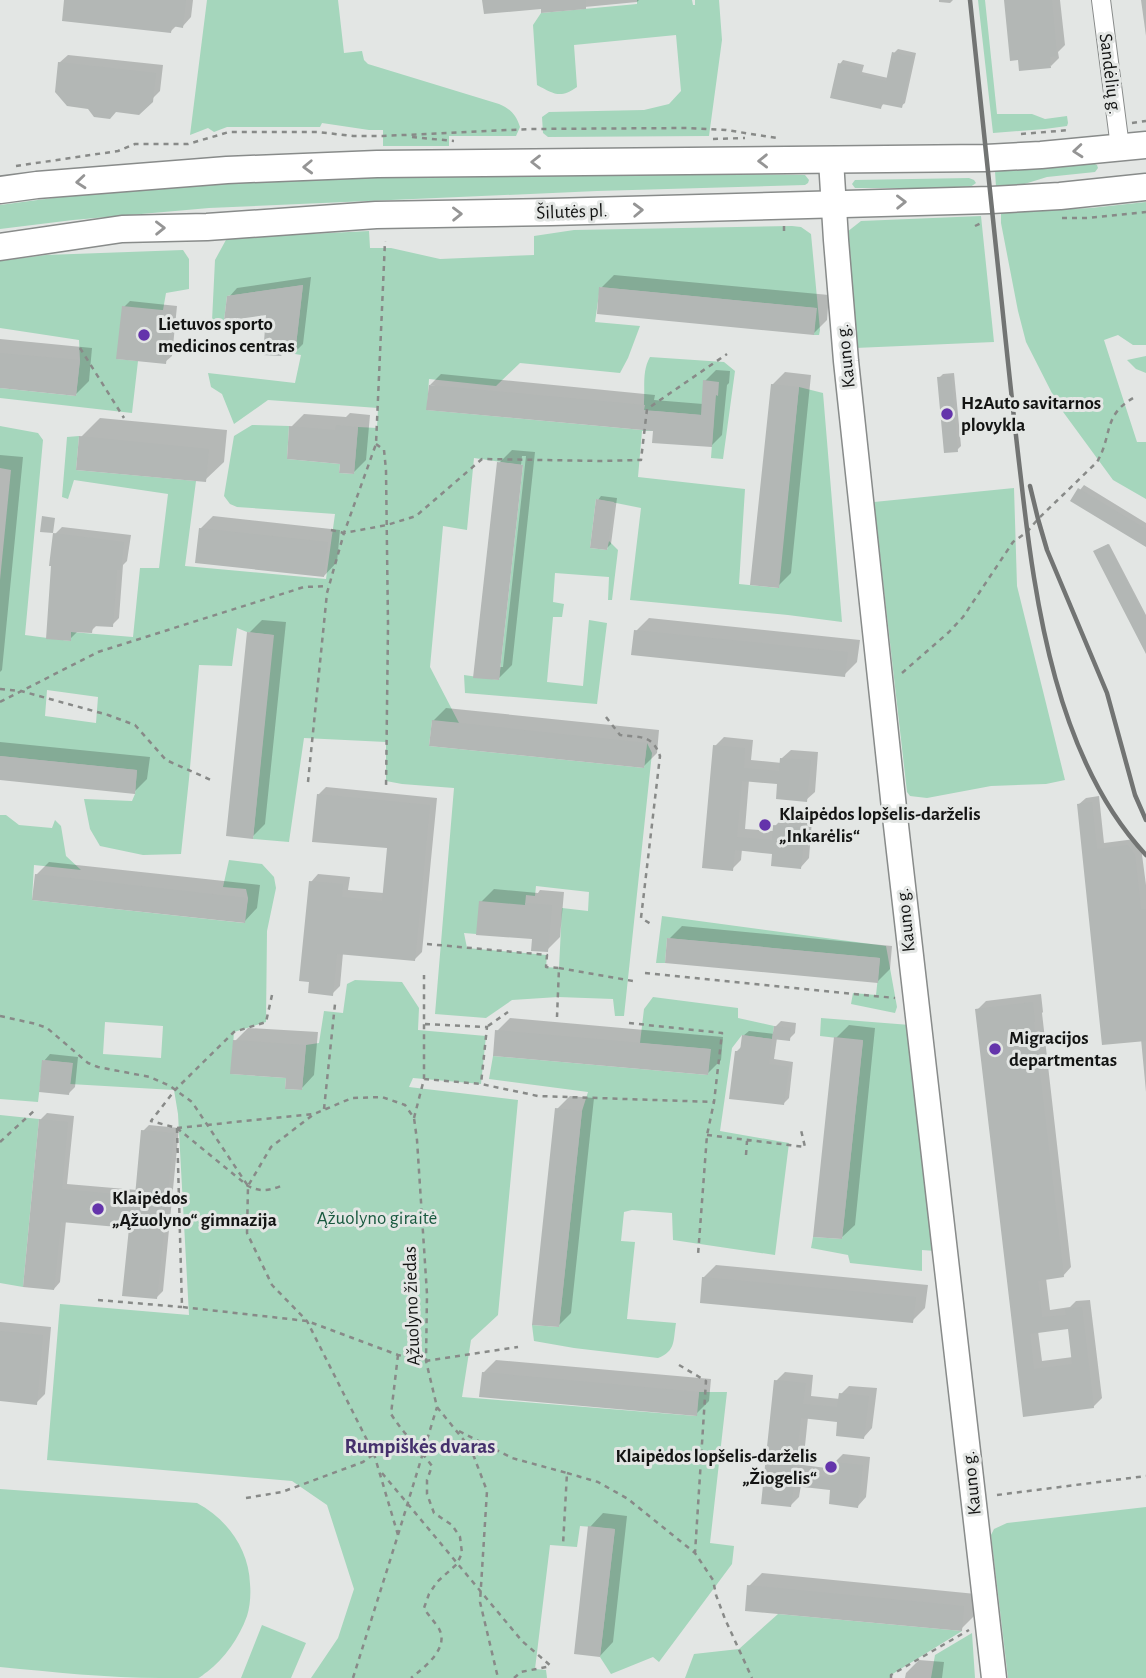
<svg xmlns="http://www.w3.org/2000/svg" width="1146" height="1678" font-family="'Alegreya Sans',sans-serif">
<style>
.green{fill:#a5d6bc;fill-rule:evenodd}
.shadow{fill:#0003;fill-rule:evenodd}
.building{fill:#b3b7b5;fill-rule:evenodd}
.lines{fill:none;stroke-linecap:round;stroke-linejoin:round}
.minor-casing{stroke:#888b8a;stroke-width:20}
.secondary-casing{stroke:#888b8a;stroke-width:27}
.primary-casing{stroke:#888b8a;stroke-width:29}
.path{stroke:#888a88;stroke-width:2.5;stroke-dasharray:5 5;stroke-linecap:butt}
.minor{stroke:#fff;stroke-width:18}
.secondary{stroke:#fff;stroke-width:24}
.primary{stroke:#fff;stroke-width:26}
.rail{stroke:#727473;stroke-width:4.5}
.oneway{stroke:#959595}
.poi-dot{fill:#6434ab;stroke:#e3e6e4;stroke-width:2.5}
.labels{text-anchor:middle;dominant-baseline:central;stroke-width:6;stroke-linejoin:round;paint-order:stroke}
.street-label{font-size:19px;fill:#131413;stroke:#e3e6e4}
.poi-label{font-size:19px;font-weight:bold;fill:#131413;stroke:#e3e6e4;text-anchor:start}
.park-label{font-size:19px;fill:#19593f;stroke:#e3e6e4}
.neighbourhood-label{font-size:21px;font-weight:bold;fill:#45306c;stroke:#e3e6e4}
</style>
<rect width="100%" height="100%" fill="#e3e6e4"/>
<!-- green -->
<path class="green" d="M207,0H338L344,53L362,51L364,60L368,64L499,104C511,109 516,115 520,127L516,136H449V146H383V130H369L322,123L320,127H227L214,132L208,128L190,135Z
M637,0H692L693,5H695V0H719L722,40L709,136L548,137L543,133L542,117L549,112L644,110L669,104L681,91L676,35L574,45L577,87C560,99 554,94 537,85L533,25L541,13L637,4Z
M978,0H985L997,114H1032L1045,119L1067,116L1068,123L1067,126L1045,129L993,133Z
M1093,163L1097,165L1098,168L1095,172L1047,177L1018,186L996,187L995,171L1063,167Z
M478,172L805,175L809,180L808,183L805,185L597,191L209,208L73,220L0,229V205C158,183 319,175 478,172Z
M969,178L974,180L976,183L969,188H855L852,184L855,180Z
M1146,202V345H1133L1118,335L1104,340L1137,442H1146V499L1113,480L1058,405L1026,342L1018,311L1001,223V212L1091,208Z
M981,216L994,342L855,348L847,232L861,221Z
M792,226L801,227L811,234L820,330L819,335H814L816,308L600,287L595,322L640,326L628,358L620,373L520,363L496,386L429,379L427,410L642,430C643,421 644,411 644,402C645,386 642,371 650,357L724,362L735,371L723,459L711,458L714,416L655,411L653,431H642L638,477L745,489L739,584L778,588L799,387L823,393L842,622L788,615L630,600L641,508L596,499L590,548L607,550L609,541L618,550L612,600H608L609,577L555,573L553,602L564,604L562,617H553L547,682L583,686L589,620L607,623L597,704L465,693L464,675L499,680L523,465L474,458L467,530L443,526L430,667L459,723L432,721L429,746L644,768L647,743L652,753L624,1016H615L613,999L558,997L512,1000L486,1018L435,1014L454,788L402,784L386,781V742L304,738L289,842L253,839L273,635L247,632L237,628L232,666L199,665L189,779L181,854L143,855L100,846L90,829L84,799L132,801L135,794L137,770L0,756V580L11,470L0,468V426L38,433L43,440L25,635L70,641L71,632L133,637L140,568H159L168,494L74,480L68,499L62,497L67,437L79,436L76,470L196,481L185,566L326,579L335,514L237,507L230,504L224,496L234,436L252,425L289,426L287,459L340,464L339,473L354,474L358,427L377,428L378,408L268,400L234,424L222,394L211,387L208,373L295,383L301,355L295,354L303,285L227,296L224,321H212L215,260L227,238L369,231L370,248H391L440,259L534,255V236L574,230ZM47,690L98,697L96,723L45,716ZM536,886L589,892L588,911L562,908L559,968L546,967L547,955L467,948L464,933L476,934L525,905L526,895L535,896Z
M183,250L189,259V289L166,293L163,310L117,359L138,361L132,413L0,398V388L76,396L80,360L79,340L0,328V261L46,255Z
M1146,356V373L1136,369L1127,360Z
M1014,488L1017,586L1065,780L1046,784L991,786L927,798L910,796L907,792L874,502Z
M0,815H6L19,825L52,828L55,820L61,826L66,856L81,870L34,865L32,900L244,923L248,898L246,889L223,887L229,860L262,864L274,877L276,888L267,931L266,1022L234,1032L231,1074L286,1078L285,1089L302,1090L306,1045L319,1043L324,1011L343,1013L347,984L355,980L402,982L419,1008L418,1030L486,1036L481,1084L413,1078L409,1087L518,1100L498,1315L471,1340L462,1397L696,1416L699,1392H727L710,1543L734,1546L732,1564L659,1662L653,1657L611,1674L600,1657L615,1529L580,1526L577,1547L550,1545L535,1669L546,1670L547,1678H311L338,1638L354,1589L327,1505L292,1481L47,1460L60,1304L189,1315L178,1114L174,1090L70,1084L72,1063L43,1060L38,1102L0,1099ZM105,1022L163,1026L161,1058L103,1054Z
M662,916L886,946L897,1007L895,1013L851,1004L853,993L876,995L880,958L667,938L665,963H656Z
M653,997L738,1008V1018L774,1026L772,1039L742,1035L732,1048L720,1131L789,1143L775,1255L673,1240L672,1213L632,1210L624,1212L621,1241L635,1242L627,1319L676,1323C673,1341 676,1351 658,1358L574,1348L534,1341L532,1325L559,1327L582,1111L588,1092L489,1079L493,1056L708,1075L710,1049L640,1043L644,1009Z
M821,1018L910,1025L935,1251L922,1250V1271L850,1263L848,1255L811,1248L813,1237L842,1239L863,1041L820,1036Z
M0,1115L39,1119L23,1287L0,1283Z
M0,1489L197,1503C227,1519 249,1549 250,1584C251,1594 250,1607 247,1616C239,1638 225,1658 207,1672C205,1673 200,1678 198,1678C191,1678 169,1678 161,1678C107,1678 53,1672 0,1667Z
M1146,1507V1678H1008L991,1535L994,1529L1007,1523Z
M778,1614L962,1631L891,1675V1678H685L694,1654L739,1649Z
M262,1625L306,1643L291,1678H241Z
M972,1633L975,1678H931L935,1655Z"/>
<!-- shadow -->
<path class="shadow" d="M66,0H193L191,17L183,26L177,25L170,32Z
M484,0H639L637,2L543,11L542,7Z
M939,0H953L950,3L939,2Z
M1006,0H1060L1065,45L1058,52L1059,58L1051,66Z
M1141,0H1146V36Z
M898,49L916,53L905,103L901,106L884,103L881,107L840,64L843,60L864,65L862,72L888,78L894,53Z
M68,55L163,65L160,91L138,113L59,63Z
M614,275L829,295L827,320L813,334L601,288Z
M311,277L303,344L294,353L268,313L229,297L237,288Z
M130,301L177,306L172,356L165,362L124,307Z
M0,339L92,348L89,381L76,394L0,387Z
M716,370L730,371L729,383L727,385L722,435L711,446L655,430L430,385L441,374L655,395L654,400L703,404L705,381Z
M785,372L811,375L791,573L778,586L772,385Z
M954,373L961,446L957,450L939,378L943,374Z
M350,413L370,415L366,460L353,473L342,462L291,427L304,414L346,417Z
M100,418L227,430L224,462L205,480L81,437Z
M512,450L535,452L512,665L499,678V463ZM522,456H526L503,667H499Z
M0,455L23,457L2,670L0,672Z
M1084,485L1146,523V545L1080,490Z
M601,496L617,498L611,544L607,548L598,500Z
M213,516L340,530L337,562L324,576L200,529Z
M62,527L131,535L127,561L123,565L119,618L112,625L98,624L91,631L77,632L70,639L55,534Z
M1109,544L1146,615V650L1097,550Z
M649,618L860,640L857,662L844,675L636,631Z
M262,620L286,622L265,824L252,837L249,633Z
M446,708L659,730L657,753L644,766L433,721Z
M724,737L753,740L751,760L782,763V758L791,750L818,752L815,792L806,800L779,783L749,780L745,829L774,831L775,826L783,818L812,820L809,858L801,867L773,852L742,849L741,860L732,869L715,746Z
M0,742L150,757L147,779L134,792L0,779Z
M326,787L437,798L422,952L415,959L343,953L340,986L332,994L311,882L318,874L350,877L348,890L384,893L389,847L318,795Z
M1099,796L1104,843L1135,839L1141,847L1146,885V1092L1141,1039L1078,805L1086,798Z
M49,862L260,885L257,908L244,922L36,875Z
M494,889L538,893L540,890L564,892L560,937L547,950L534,938L481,902Z
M682,926L892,946L890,969L877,982L669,939Z
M1041,994L1043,1012L1042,1013L1071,1267L1063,1276L1046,1278L1050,1310L1070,1307L1076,1301L1090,1300L1102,1398L1093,1407L1025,1415L977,1010L986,1001ZM1069,1327L1073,1357L1042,1361L1038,1331Z
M510,1018L723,1037L721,1060L708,1073L497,1031Z
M781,1021L796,1023L795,1033L789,1039L777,1038L774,1059L793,1062L789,1098L784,1103L737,1051L742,1046L743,1036L749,1031L775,1034V1027Z
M849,1025L875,1028L855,1225L841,1238L836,1038Z
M248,1028L318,1032L314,1075L301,1089L288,1076L235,1041Z
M50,1054L78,1057L75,1087L69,1093L44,1061Z
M570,1096L594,1098L571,1313L558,1326L557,1109Z
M47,1113L74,1116L67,1184L137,1190L143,1131L149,1125L179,1128L163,1291L157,1297L130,1227L66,1221L60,1282L54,1289L41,1119Z
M716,1265L928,1285L925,1308L912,1321L703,1278Z
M0,1322L51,1327L45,1394L36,1403L0,1400Z
M496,1360L711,1379L709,1401L696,1414L483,1373Z
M785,1372L813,1375L811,1396L840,1399L841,1394L849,1386L877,1388L872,1428L864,1437L839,1420L808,1417L803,1465L834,1469L835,1462L843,1454L870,1457L866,1497L858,1506L832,1488L801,1485L799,1497L791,1505L776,1381Z
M603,1513L627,1516L613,1642L600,1656L590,1527Z
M762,1573L976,1594L974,1616L961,1629L749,1586Z
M919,1660L944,1662L942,1678H905L906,1673Z"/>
<!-- building -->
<path class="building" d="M64,0H186L183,28L172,26L171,33L62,21Z
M482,0H586V9L541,13V9L484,14Z
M1004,0H1052L1057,56L1050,57L1051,68L1019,71L1018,60L1010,61Z
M892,52L913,57L902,108L882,104L881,109L830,98L838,63L861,68L860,75L886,81Z
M58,62L156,73L153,102L139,115L116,112L110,119L94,117L88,109L67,106L55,92Z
M303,285L295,354L283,353L281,356L263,355L266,315L224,321L227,296Z
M599,287L817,308L814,335L597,314Z
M122,306L172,311L166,364L116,359Z
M0,353L80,360L76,396L0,388Z
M951,376L958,452L944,453L937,377Z
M703,380L719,382L718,396L716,395L712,447L652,443L653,431L426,410L429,385L645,405L644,410L701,415Z
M771,384L799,387L779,588L750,585Z
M336,425L358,427L354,474L339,473L340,464L287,459L289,426L335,430Z
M79,436L209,449L206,482L76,470Z
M497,462L523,465L499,680L473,678Z
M1078,488L1146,529V547L1070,501Z
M596,499L614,502L607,550L590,548Z
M42,516L55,518L53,533L40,532Z
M199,528L328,542L324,577L195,563Z
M53,533L124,542L121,570H117L113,627L93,626L92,633L71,632V641L46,639L51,566H49Z
M1108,544L1146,619V654L1093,551Z
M634,630L848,652L845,677L631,655Z
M247,632L274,635L253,839L226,836Z
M432,720L647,743L644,768L429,746Z
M713,745L745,748L744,768L779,771L780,758L811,760L807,802L776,799L777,784L742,781L737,837L772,840L773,825L805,828L801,869L771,866L772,854L735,850L733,871L702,868Z
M0,756L137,770L135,794L0,780Z
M317,794L430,805L415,961L337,954L333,996L308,993L309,982L299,981L309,881L343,884L342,897L382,901L387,848L312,842Z
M1092,802L1097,849L1128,845L1135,855L1141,909H1146V1041L1102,1045L1077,804Z
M35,874L248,898L245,923L32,900Z
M479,901L525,905V903L552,905L548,952L531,951L532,939L476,935Z
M667,938L880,958L878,983L665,963Z
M1033,1002L1035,1022H1034L1064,1277L1038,1281L1042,1317L1066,1315L1065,1309L1082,1307L1094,1408L1023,1417L975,1009ZM1068,1329L1072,1364L1034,1369L1030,1334Z
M774,1026L791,1028L790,1041L772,1039L769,1064L789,1067L784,1105L729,1099L735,1051H740L742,1035L772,1039Z
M495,1030L711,1049L708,1075L493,1056Z
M834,1037L863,1040L842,1239L813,1237Z
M233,1040L306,1045L302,1090L285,1089L286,1078L230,1074Z
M42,1060L73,1063L69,1095L39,1092Z
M555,1108L582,1111L559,1327L532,1325Z
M39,1119L68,1122L62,1189L135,1196L141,1130L174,1133L157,1299L122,1296L129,1228L61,1222L54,1290L23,1287Z
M702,1277L916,1297L913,1323L700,1303Z
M0,1331L43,1335L37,1405L0,1401Z
M482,1372L699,1392L697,1416L479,1397Z
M774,1380L806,1383L803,1404L837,1407L839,1393L869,1396L864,1439L836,1436L837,1422L801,1418L795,1474L831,1477L833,1462L863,1465L858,1508L829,1504L830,1490L794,1486L791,1507L761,1504Z
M588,1526L615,1529L600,1657L574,1654Z
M747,1585L964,1606L962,1631L745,1611Z"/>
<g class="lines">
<defs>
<path id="minor" d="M1101,0L1120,147"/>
<path id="secondary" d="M831,160L836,240L846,361L894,808L994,1678"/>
<path id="primary" d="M0,190L37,185L227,170L377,164L986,158L1041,155L1146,145
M0,247L122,229L207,227L376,215L551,212L991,200L1060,196L1146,187"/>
</defs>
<!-- minor casing -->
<use href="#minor" class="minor-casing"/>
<!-- secondary casing -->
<use href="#secondary" class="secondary-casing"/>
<!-- primary casing -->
<use href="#primary" class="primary-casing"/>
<!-- path -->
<path class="path" d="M1132,123L1146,121
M1021,134L1070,130
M412,137L454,141
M713,139L745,138
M16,166L118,151L135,144H188L229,132H318L353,136H383L530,129L687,128L726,130L777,138
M1062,218H1088L1146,212
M784,226V235
M975,226L983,222
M80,348L124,418
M376,444L384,450L386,470L388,625L386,789
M331,530L344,533L387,525L416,516L482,459L600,461L641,460L647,409L727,354
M902,673L949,632L963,617L1013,542L1027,532L1038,519L1097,462C1113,435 1102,415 1135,397
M0,689L21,691L108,715L135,725L166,760L211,780
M0,702L98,652L304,587L328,586
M606,717L620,735C641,738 652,734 660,756L641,918L651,924
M308,782L327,593L344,533L376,444L385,241
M427,944L547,955L546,967L559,968L557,1017
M559,968L633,981
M645,973L895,998
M272,995L266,1022L234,1032L175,1090L151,1121L177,1128L182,1307L307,1321L398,1355L426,1361L518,1347
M0,1016L36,1024L47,1028L88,1063L98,1067L150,1077L170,1086L192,1102L248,1186
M629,1023L722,1033L714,1102L707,1135L698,1255
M425,1024L487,1027L481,1084
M488,1026L508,1012
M424,1079L481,1084L538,1096L714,1102
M324,1109L335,1004
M414,1118L424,1079V975
M177,1128L313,1114
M177,1128L248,1186C260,1192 268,1191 281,1186
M707,1135L805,1147L801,1130
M0,1142L36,1109
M746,1155L747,1141
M98,1300L182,1307
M398,1355L391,1414C403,1433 419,1448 432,1466L427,1480V1494L434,1513L452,1525L460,1537L462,1553L457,1564L437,1582L429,1594L424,1608C428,1615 433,1620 438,1627C451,1647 425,1667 411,1678
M679,1365L706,1381L695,1553
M459,1431L512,1458L567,1473L563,1545
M382,1473L522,1641L551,1666
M567,1473L598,1482L628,1499L695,1553L713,1580L716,1595L725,1619L752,1678
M997,1495L1146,1476
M246,1498L282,1492L363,1462L374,1454
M398,1535L437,1407
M353,1678L398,1535L374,1454L307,1321L272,1285L247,1233L248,1186L271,1147L314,1114L352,1098L382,1097L405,1105L414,1118L417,1140L427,1294L426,1361L437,1407L471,1449L487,1491L480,1602L498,1678
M514,1678L521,1672L551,1666
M891,1678V1675L969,1630"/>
<!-- minor -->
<use href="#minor" class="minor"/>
<!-- secondary -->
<use href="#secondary" class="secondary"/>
<!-- primary -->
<use href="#primary" class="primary"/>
<!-- rail -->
<path class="rail" d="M970,0C981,102 992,204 1002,305C1008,363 1014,421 1021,479C1035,604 1057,760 1146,855
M1030,486L1038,519L1047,550L1107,693L1135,795L1146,820"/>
</g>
<!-- one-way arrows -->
<defs><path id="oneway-chevron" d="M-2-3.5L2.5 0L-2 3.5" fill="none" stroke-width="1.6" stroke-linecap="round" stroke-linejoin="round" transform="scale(1.75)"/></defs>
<g class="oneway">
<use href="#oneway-chevron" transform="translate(1078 151) rotate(175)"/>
<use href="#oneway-chevron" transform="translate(763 161) rotate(179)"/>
<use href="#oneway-chevron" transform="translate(536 162) rotate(180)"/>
<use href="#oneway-chevron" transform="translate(308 167) rotate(178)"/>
<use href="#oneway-chevron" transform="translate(81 182) rotate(175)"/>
<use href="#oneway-chevron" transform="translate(901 202) rotate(-1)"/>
<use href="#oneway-chevron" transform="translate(638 210) rotate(-2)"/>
<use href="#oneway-chevron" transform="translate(457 214) rotate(-1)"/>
<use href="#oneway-chevron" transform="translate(160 228) rotate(-1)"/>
</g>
<!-- markers -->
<g class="poi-dot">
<circle cx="144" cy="335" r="7"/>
<circle cx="947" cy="414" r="7"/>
<circle cx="765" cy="825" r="7"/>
<circle cx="995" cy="1049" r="7"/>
<circle cx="98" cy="1209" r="7"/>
<circle cx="831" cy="1467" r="7"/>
</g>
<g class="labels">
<!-- street labels -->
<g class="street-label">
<text transform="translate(1110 74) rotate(83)">Sandėlių g.</text>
<text transform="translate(572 212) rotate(-2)">Šilutės pl.</text>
<text transform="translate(846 356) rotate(-96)">Kauno g.</text>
<text transform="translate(906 920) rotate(-96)">Kauno g.</text>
<text transform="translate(412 1306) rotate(-92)">Ąžuolyno žiedas</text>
<text transform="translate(972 1483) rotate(-96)">Kauno g.</text>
</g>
<!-- poi labels -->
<g class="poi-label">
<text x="158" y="324">Lietuvos sporto<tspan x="158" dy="22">medicinos centras</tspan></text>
<text x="961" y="403">H2Auto savitarnos<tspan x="961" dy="22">plovykla</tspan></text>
<text x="779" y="814">Klaipėdos lopšelis-darželis<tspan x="779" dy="22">„Inkarėlis“</tspan></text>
<text x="1009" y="1038">Migracijos<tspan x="1009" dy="22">departmentas</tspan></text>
<text x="112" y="1198">Klaipėdos<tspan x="112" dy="22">„Ąžuolyno“ gimnazija</tspan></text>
<text x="817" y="1456" text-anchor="end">Klaipėdos lopšelis-darželis<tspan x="817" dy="22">„Žiogelis“</tspan></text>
</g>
<!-- park labels -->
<g class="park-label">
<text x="377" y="1218">Ąžuolyno giraitė</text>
</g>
<!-- neighbourhood labels -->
<g class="neighbourhood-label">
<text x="420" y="1446">Rumpiškės dvaras</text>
</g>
</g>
</svg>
